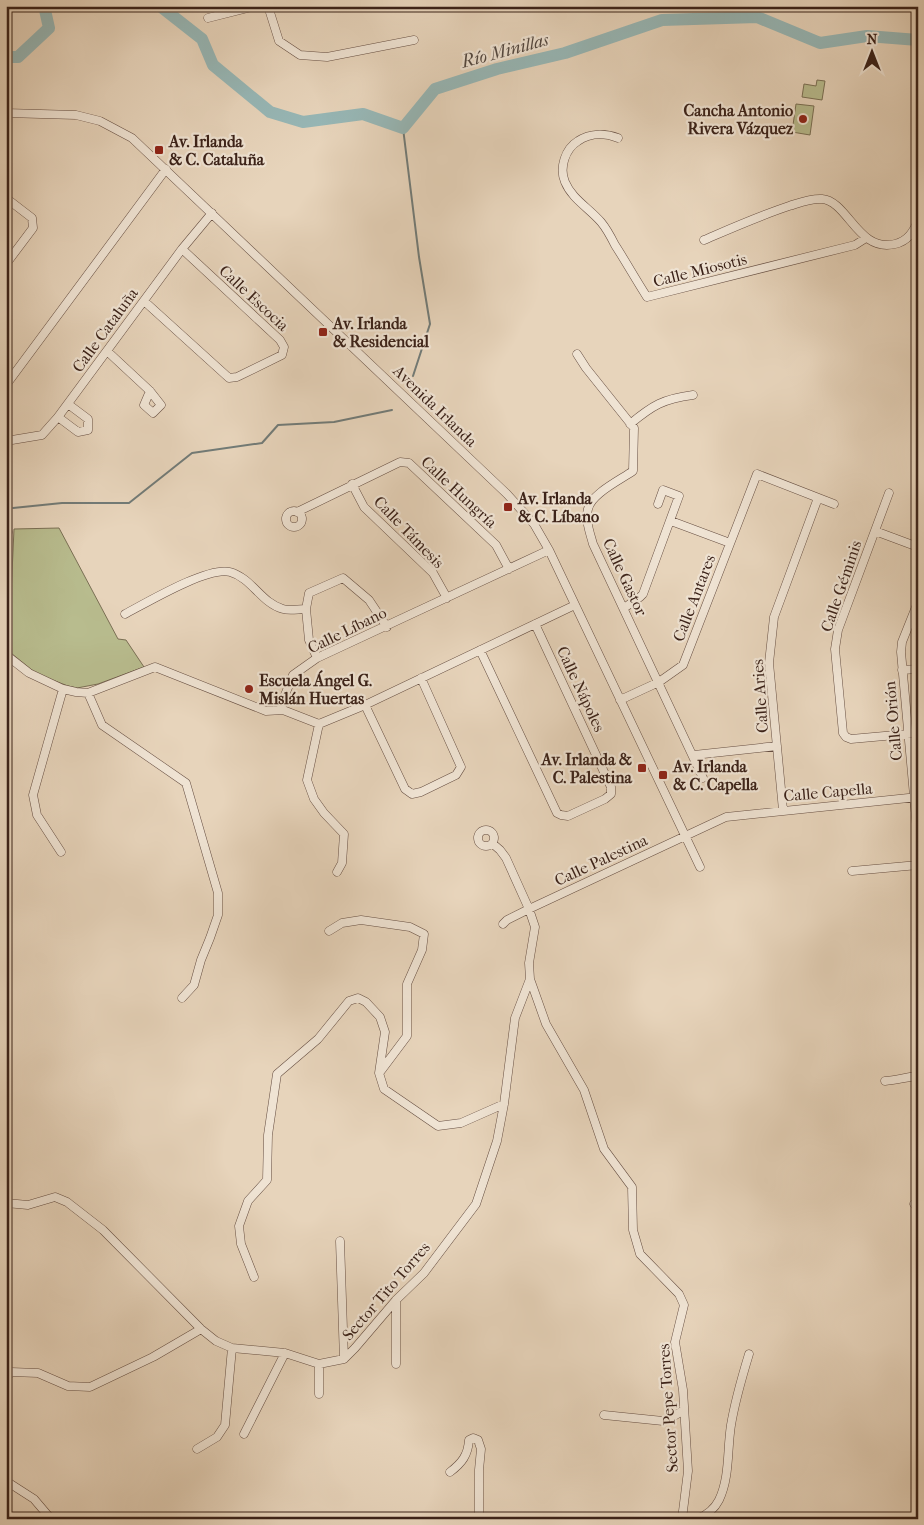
<svg xmlns="http://www.w3.org/2000/svg" width="924" height="1525" font-family="'IM FELL French Canon',serif">
<style>
.green{fill:#b8bc8e;stroke:#7a6f54}
.lines{fill:none;stroke-linecap:round;stroke-linejoin:round}
.stream{stroke:#727b77;stroke-width:2}
.river{stroke:#97b7b6;stroke-width:12}
.minor-casing{stroke:#664e42;stroke-width:9}
.minor{stroke:#efe3d3;stroke-width:8}
.poi-dot{fill:#8f2418;stroke:#efe3d3;stroke-width:2}
.labels{text-anchor:middle;dominant-baseline:central;stroke-width:4.5;stroke-linejoin:round;paint-order:stroke}
.poi-label{font-size:16px;font-weight:bold;fill:#3b2219;stroke:#efe3d3;text-anchor:start}
.street-label{font-size:16px;fill:#3b2219;stroke:#efe3d3}
.water-label{font-size:18px;font-style:italic;fill:#524740;stroke:#efe3d3}
</style>
<rect width="100%" height="100%" fill="#e7d4bb"/>
<filter id="stains"><feTurbulence type="fractalNoise" baseFrequency=".004" numOctaves="4"/><feColorMatrix values="0 0 0 0 .2 0 0 0 0 .09 0 0 0 0 .02 0 0 0 .5 -.17"/></filter>
<radialGradient id="worn" r=".72"><stop offset=".6" stop-color="#630" stop-opacity="0"/><stop offset="1" stop-color="#630" stop-opacity=".3"/></radialGradient>
<!-- green -->
<path class="green" d="M817,80L825,81L822,100L802,97L804,84L816,86Z
M796,104L814,106L810,135L792,132Z
M59,528L118,639L126,640L144,667L98,684L77,688L68,686L37,674L6,649V595H11L14,529Z"/>
<g class="lines">
<!-- stream -->
<path class="stream" d="M403,128L419,257L430,324L413,376
M13,508L62,503H129L192,453L262,443L278,425L334,422L392,410"/>
<!-- river -->
<path class="river" d="M160,6L202,39L213,65L270,112L303,122L363,114L403,128L435,89L497,69L565,53L662,20L757,17L820,43L867,36L918,40
M6,57H18L49,28L45,10L42,6"/>
<defs>
<path id="minor" d="M268,6L279,41L300,55L327,57L414,40
M208,18L255,6
M6,113L76,115L100,121L132,138L507,494L534,524L549,550L700,867
M618,138C605,133 590,133 578,141C565,149 559,168 565,182C572,199 589,208 601,222C606,228 611,237 615,245C626,262 636,280 647,297L855,245L866,238
M6,198L32,218L33,228L6,264
M704,240C732,228 759,216 789,206C799,203 811,198 822,199C848,201 858,253 895,244C908,241 913,232 918,221
M144,301L229,378L237,377L282,355L284,347L280,340L182,249
M107,351L150,391L161,405L153,413L144,405L150,391
M577,354L586,368L634,428L633,471C620,480 591,494 588,509C585,520 590,533 593,544L703,778
M6,385L166,169
M58,417L78,432L88,430V419L68,404
M630,424C653,405 663,399 693,395
M6,441L42,435L58,417L182,249L212,213
M352,484L364,507L433,573L447,598
M889,493L838,630L835,649L843,733L846,737L851,739L918,733
M286 519a8 8 0 1 1 16 0a8 8 0 1 1-16 0Z
M297,512L400,462L409,463L496,545L509,569
M671,521L730,543
M6,526L8,532L6,541
M875,531L918,547
M549,550L317,658L293,675L281,705L283,710L319,724L365,705L575,605
M918,602L902,642L901,652L918,840
M624,608L640,597L643,594L679,496L663,490L658,504
M125,614C146,603 208,566 230,572C252,578 261,603 283,609C290,611 298,609 306,609
M480,650L557,813L561,815L568,816L605,799L611,794V787L535,624
M6,655L29,673L63,689L76,692L88,693L155,667L266,711L283,710
M317,658L309,640L306,609L309,593L343,578L369,600L387,627
M902,670L918,669
M88,693L102,725L186,783L218,893V915L210,938L201,960L194,985L182,998
M620,700L659,682L683,665L757,474L834,504
M365,705L405,789L412,794L421,792L456,775L461,767L421,678
M319,724L307,780L314,799L324,813L344,834L342,863L337,872
M694,755L777,746
M783,810L769,663L774,617L818,498
M478 838a8 8 0 1 1 16 0a8 8 0 1 1-16 0Z
M493,844L500,850L506,858L529,909L535,927L529,963L530,979L546,1024L584,1090L604,1149L632,1187L633,1230L640,1254L679,1294L684,1305L675,1342L683,1390L688,1471L682,1519
M61,852L37,815L33,795L63,689
M852,871L918,865
M503,924L507,920L529,909L726,817L918,797
M329,931L342,923L361,920L410,927L424,934L422,950L407,984V1036L380,1072
M885,1081C897,1080 907,1077 918,1076
M6,1203L28,1205L55,1197L67,1202L103,1230L201,1329L216,1341L232,1348L285,1353L319,1364L344,1359L355,1348L396,1300L424,1273L476,1204L497,1141L504,1104L515,1018L530,979
M914,1204L918,1203
M340,1241L344,1359
M254,1277L241,1244L239,1226L248,1201L267,1180L268,1135L277,1074L318,1039L349,1001L358,998L366,1002L380,1017L385,1032L379,1073L384,1089L438,1126L461,1123L504,1104
M396,1300V1364
M6,1378L11,1372L38,1373L68,1386L90,1387L153,1357L201,1329
M319,1394V1364
M604,1415L663,1421L674,1416L684,1410
M244,1434L285,1353
M197,1449L217,1437L225,1425L232,1348
M450,1472C462,1463 468,1455 469,1440L473,1438L478,1440L481,1449L479,1470V1519
M6,1481L34,1499L51,1519
M697,1519C707,1515 714,1510 719,1500C730,1477 727,1450 731,1425C735,1401 742,1377 749,1354"/>
</defs>
<!-- minor casing -->
<use href="#minor" class="minor-casing"/>
<!-- minor -->
<use href="#minor" class="minor"/>
</g>
<!-- markers -->
<g class="poi-dot">
<circle cx="803" cy="119" r="5"/>
<rect x="154" y="145" width="10" height="10" rx="2.5"/>
<rect x="318" y="327" width="10" height="10" rx="2.5"/>
<rect x="503" y="502" width="10" height="10" rx="2.5"/>
<circle cx="249" cy="689" r="5"/>
<rect x="637" y="763" width="10" height="10" rx="2.5"/>
<rect x="658" y="770" width="10" height="10" rx="2.5"/>
</g>
<g class="labels">
<!-- poi labels -->
<g class="poi-label">
<text x="793" y="110" text-anchor="end">Cancha Antonio<tspan x="793" dy="18">Rivera Vázquez</tspan></text>
<text x="169" y="141">Av. Irlanda<tspan x="169" dy="18">&amp; C. Cataluña</tspan></text>
<text x="333" y="323">Av. Irlanda<tspan x="333" dy="18">&amp; Residencial</tspan></text>
<text x="518" y="498">Av. Irlanda<tspan x="518" dy="18">&amp; C. Líbano</tspan></text>
<text x="259" y="680">Escuela Ángel G.<tspan x="259" dy="18">Mislán Huertas</tspan></text>
<text x="632" y="759" text-anchor="end">Av. Irlanda &amp;<tspan x="632" dy="18">C. Palestina</tspan></text>
<text x="673" y="766">Av. Irlanda<tspan x="673" dy="18">&amp; C. Capella</tspan></text>
</g>
<!-- street labels -->
<g class="street-label">
<text transform="translate(700 270) rotate(-14)">Calle Miosotis</text>
<text transform="translate(254 298) rotate(43)">Calle Escocia</text>
<text transform="translate(105 330) rotate(-54)">Calle Cataluña</text>
<text transform="translate(435 406) rotate(44)">Avenida Irlanda</text>
<text transform="translate(459 492) rotate(43)">Calle Hungría</text>
<text transform="translate(409 532) rotate(46)">Calle Támesis</text>
<text transform="translate(625 577) rotate(65)">Calle Gastor</text>
<text transform="translate(841 586) rotate(-71)">Calle Géminis</text>
<text transform="translate(694 598) rotate(-69)">Calle Antares</text>
<text transform="translate(347 630) rotate(-26)">Calle Líbano</text>
<text transform="translate(581 689) rotate(65)">Calle Nápoles</text>
<text transform="translate(760 696) rotate(-94)">Calle Aries</text>
<text transform="translate(893 721) rotate(-95)">Calle Orión</text>
<text transform="translate(828 792) rotate(-5)">Calle Capella</text>
<text transform="translate(601 860) rotate(-25)">Calle Palestina</text>
<text transform="translate(386 1291) rotate(-49)">Sector Tito Torres</text>
<text transform="translate(668 1408) rotate(-94)">Sector Pepe Torres</text>
</g>
<!-- water labels -->
<g class="water-label">
<text transform="translate(505 51) rotate(-15)">Río Minillas</text>
</g>
</g>
<!-- margin -->
<rect width="924" height="1525" fill="none" stroke="#e7d4bb" stroke-width="25"/>
<rect x="8" y="8" width="909" height="1510" fill="none" stroke="#3b2219" stroke-width="2.5"/>
<rect x="12" y="12" width="899" height="1500" fill="none" stroke="#3b2219"/>
<!-- north arrow -->
<g transform="translate(872 52)" stroke="#efe3d3" stroke-width="4" paint-order="stroke">
<path d="M0-4L9 19L0 12L-9 19Z" fill="#3b2219"/>
<text y="-8" font-size="14" font-weight="bold" text-anchor="middle" fill="#3b2219">N</text>
</g>
<rect width="100%" height="100%" filter="url(#stains)"/>
<rect width="100%" height="100%" fill="url(#worn)"/>
</svg>
